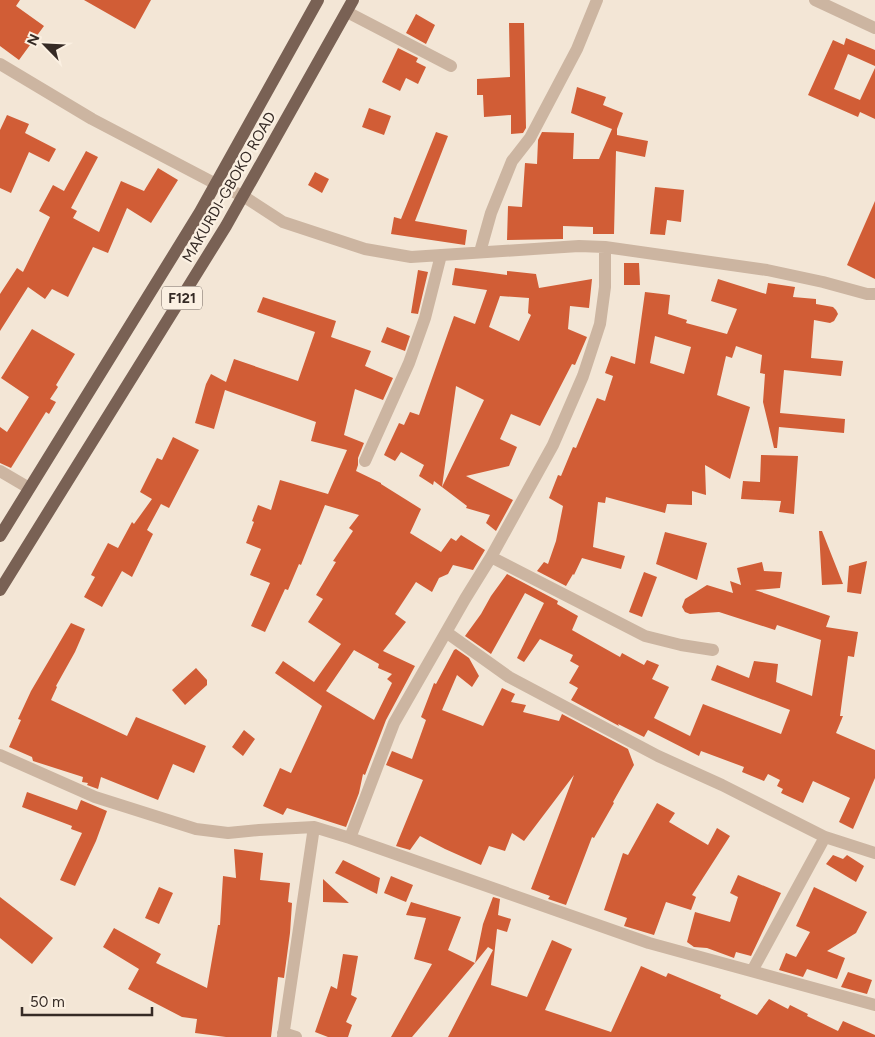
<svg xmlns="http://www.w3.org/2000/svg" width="875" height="1037" font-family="Figtree,sans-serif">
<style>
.building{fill:#d15d36;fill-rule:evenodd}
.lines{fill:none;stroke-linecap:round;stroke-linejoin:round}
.minor{stroke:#ccb5a1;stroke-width:12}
.major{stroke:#796154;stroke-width:12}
.labels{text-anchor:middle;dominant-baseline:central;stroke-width:4.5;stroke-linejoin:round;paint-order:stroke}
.shield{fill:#fbf0e2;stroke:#70655e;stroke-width:1}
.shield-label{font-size:14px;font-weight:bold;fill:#352a25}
.street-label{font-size:15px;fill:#352a25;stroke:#fbf0e2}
</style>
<rect width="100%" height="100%" fill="#f3e6d6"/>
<!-- building -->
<path class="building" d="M0,0H20L16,6L44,26L19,60L0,46Z
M84,0H151L135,29Z
M416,14L435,25L426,44L406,33Z
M509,23H524L526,128L523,133L511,134V115L484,117L483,95H477V79L510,77Z
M846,38L875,50V66L848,54L834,89L860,100L875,68V119L860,112L858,117L808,95L833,40L844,45Z
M398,48L418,58L416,62L426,67L418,84L406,78L400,91L382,82Z
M577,87L606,97L603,105L623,113L617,129V135L648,141L645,157L616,151L614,234H593V227L563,226V239L507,240L508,206L522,207L525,163L537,164L538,140L542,132L574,133L573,159H599L612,129L571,113Z
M369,108L391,116L384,135L362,127Z
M7,115L29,124L25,133L56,149L49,162L29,152L11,193L0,188V130Z
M436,132L448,136L415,221L467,230L465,245L391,234L394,217L401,219Z
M86,151L98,157L71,208L77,211L73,218L99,232L121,181L144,191L158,168L178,180L151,223L127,208L108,253L93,247L68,297L52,289L45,299L28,287L0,331V294L17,268L23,272L50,217L39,211L53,185L64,191Z
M315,172L329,179L322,193L308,185Z
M655,187L684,190L681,222L667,220L665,235L650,234Z
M875,201V279L847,265Z
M624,263H639L640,285H624Z
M455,268L507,275V271L536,274L539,288L592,279L589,308L570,306L568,329L587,337L575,365L572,364L540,426L511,414L500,439L517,447L509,466L466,476L513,500L496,531L486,523L490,515L466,508L467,506L434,481L433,485L419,476L424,465L401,452L395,461L384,455L399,423L404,425L410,412L419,415L454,316L475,324L487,290L452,285ZM500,296L529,298L528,313L531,315L519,341L489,327ZM456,386L484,400L442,487Z
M418,270L428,272L418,314L411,313Z
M718,279L766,294L768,283L795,287L793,297L816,299V304L833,307L836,310L838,314L834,321L830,323L814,320L811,358L843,361L841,376L784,370L780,413L845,419L844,433L779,427L777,448H774L763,402L765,374L760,373L762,355L736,346L732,358L726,356L717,395L750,407L730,479L705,465L706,495L692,491V505L667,504L665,513L606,497L605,503L598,502L593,547L625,556L621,569L582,558L574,575L573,574L566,586L537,571L544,562L548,564L556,541L563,506L549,498L558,475L561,476L573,447L576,448L597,398L605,401L613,376L605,373L611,356L635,364L645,292L670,295L668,314L687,320L686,323L727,334L737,309L711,301ZM655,336L691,347L684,374L650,363Z
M263,297L336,321L331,337L371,351L365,366L393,378L383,400L355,389L344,435L364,443L358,458V465L356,471L381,483V484L421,509L410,533L441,552L451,538L456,541L461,535L485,550L473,570L453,565L448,574L439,578L432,592L416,582L395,614L406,622L383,651L415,666L386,720L365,775L363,774L359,793L346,827L287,808L283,815L263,806L280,768L291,773L322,706L275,673L283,661L314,682L341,644L308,622L323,599L316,595L336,562L333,561L353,531L349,528L359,515L325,505L301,565L299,564L288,590L285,589L265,632L251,626L270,583L250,575L261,549L246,543L254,522L252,521L258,505L271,510L280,480L328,494L347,450L311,441L316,422L225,390L214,429L195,423L206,384L211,374L226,382L234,359L298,381L315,332L257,312ZM354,650L379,664L378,668L392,674L387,679L392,683L374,720L326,691Z
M387,327L410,336L405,351L381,342Z
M32,329L75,354L56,385L58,387L50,399L56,402L49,414L46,412L11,468L0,463V427L7,432L29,397L1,378Z
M173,437L199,450L169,508L161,504L147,530L153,534L132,577L122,571L102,607L84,597L95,577L91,575L108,543L118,548L132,522L134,524L152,499L140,492L157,458L162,460Z
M761,455L798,456L794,514L779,512L781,501L741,499L743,481L760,482Z
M819,531H822L843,584L822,585Z
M665,532L707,543L697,580L656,564Z
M867,561L861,594L847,592L849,566Z
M762,562L764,571L782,572L780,588L755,590L830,616L826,627L858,632L854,657L848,656L840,716H843L836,733L875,750V778L853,829L839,822L850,798L813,781L803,803L781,793L783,789L777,786L780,780L768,774L764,781L742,772L744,767L701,751L699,756L648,730L644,737L618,724L619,726L571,700L578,688L569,683L579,666L570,661L573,655L540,639L524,662L517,658L544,603L525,593L491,654L465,636L481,614L491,596L507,574L558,601L557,604L578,616L572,630L620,657L622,653L644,665L647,660L659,665L652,679L669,687L654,718L690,736L703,704L781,734L790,710L711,680L717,665L749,678L754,661L778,664L776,682L812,696L821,640L777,625L775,630L719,612L690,614L685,612L682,607L685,599L707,585L733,593L730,581L741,585L737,568Z
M644,572L657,577L642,617L629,612Z
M71,623L85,629L75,652L56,686L57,687L51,700L127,736L136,717L206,746L194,773L173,764L158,800L101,777L98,789L87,785L88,783L82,782L83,777L33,761L32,757L9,747L21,720L18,719L31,691Z
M456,649L469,658L479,676L472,687L457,675L442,710L483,726L502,688L515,694L511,702L526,705L523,712L559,721L562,714L628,749L634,765L613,802L614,803L594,838L592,837L566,905L548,899L550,896L531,889L574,775L524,841L512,833L505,851L489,846L481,865L445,849L420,836L410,850L396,846L423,780L386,765L392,751L412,759L426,720L421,717L434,683L436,684L454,650Z
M196,668L207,680V685L185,705L172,690Z
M244,730L255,739L243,756L232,747Z
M27,792L77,810L81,800L107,811L96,841L75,886L60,880L82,833L71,829L72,826L22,807Z
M657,803L675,813L669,822L708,845L717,828L730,836L692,895L696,897L691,910L666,902L654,935L624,926L627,918L604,910L623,853L628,855Z
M234,849L263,853L260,880L290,883L288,902L292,903L290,933L284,978L278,977L271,1037H226L195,1033L197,1019L182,1017L128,989L139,969L103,947L114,928L161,954L156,963L207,988L218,925H220L223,876L236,878Z
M833,855L843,859L847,855L864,866L856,882L826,864Z
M343,860L380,878L377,894L335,873Z
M738,875L781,893L751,956L736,952L734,958L707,948L694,947L687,942L695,912L730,922L738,897L730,893Z
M391,876L413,885L406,902L384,893Z
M323,879L349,903L323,902Z
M159,887L173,893L159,924L145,918Z
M814,887L867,912L856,933L827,951L845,958L837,979L807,969L803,977L779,970L786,953L796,957L810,932L796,926Z
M0,897L53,938L32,964L0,938Z
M493,897L500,899L498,915L511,919L507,932L497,929L491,985L527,997L552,940L572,949L545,1010L611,1032L641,966L666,977L668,973L721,995L720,998L757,1015L769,999L788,1009L790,1005L808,1014L807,1016L838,1031L843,1021L875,1035V1037H448L493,950L488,947L475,963L483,924Z
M411,902L461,917L448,950L475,963L412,1037H391L432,964L414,959L426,918L406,915Z
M343,954L358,956L351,995L357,998L346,1022L352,1025L348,1037H328L315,1032L331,986L337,989Z
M848,972L872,980L867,994L841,987Z"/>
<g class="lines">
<!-- minor -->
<path class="minor" d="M815,0L875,28
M347,12L451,66
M0,64L92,119L216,184L243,196L283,222L365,249L411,257L579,246L605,247V287L600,324L583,376L553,445L491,557L465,599L394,723L350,838
M605,247L767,270L823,282L867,294H875
M480,252L491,213L512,161L530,138L577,49L597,0
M365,461L409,363L425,318L441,255
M0,471L29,488
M491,557L645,636L681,645L713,650
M446,632L509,677L658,756L722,785L825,837L875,853
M0,755L95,797L196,829L228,833L259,830L314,827L350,838L649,943L875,1005
M752,971L825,837
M283,1033L296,1037
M283,1037L314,827"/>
<!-- major -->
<path class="major" d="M0,536L200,212L318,0
M0,590L226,226L353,0"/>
</g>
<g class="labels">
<!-- shield labels -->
<rect class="shield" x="162" y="286.5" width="40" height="23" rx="4"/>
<g class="shield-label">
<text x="182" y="298">F121</text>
</g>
<!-- street labels -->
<g class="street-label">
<text transform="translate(229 187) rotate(-60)">MAKURDI-GBOKO ROAD</text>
</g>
</g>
<!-- north arrow -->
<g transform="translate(45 45) rotate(294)" stroke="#fbf0e2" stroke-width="4" paint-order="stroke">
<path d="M0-4L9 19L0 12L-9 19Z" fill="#352a25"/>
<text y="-8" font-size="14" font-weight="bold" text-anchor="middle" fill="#352a25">N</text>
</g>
<!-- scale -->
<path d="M22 1007v8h130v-8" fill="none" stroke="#352a25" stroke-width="2.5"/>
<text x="30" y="1007" font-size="15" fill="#352a25" stroke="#fbf0e2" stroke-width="4" paint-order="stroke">50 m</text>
</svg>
